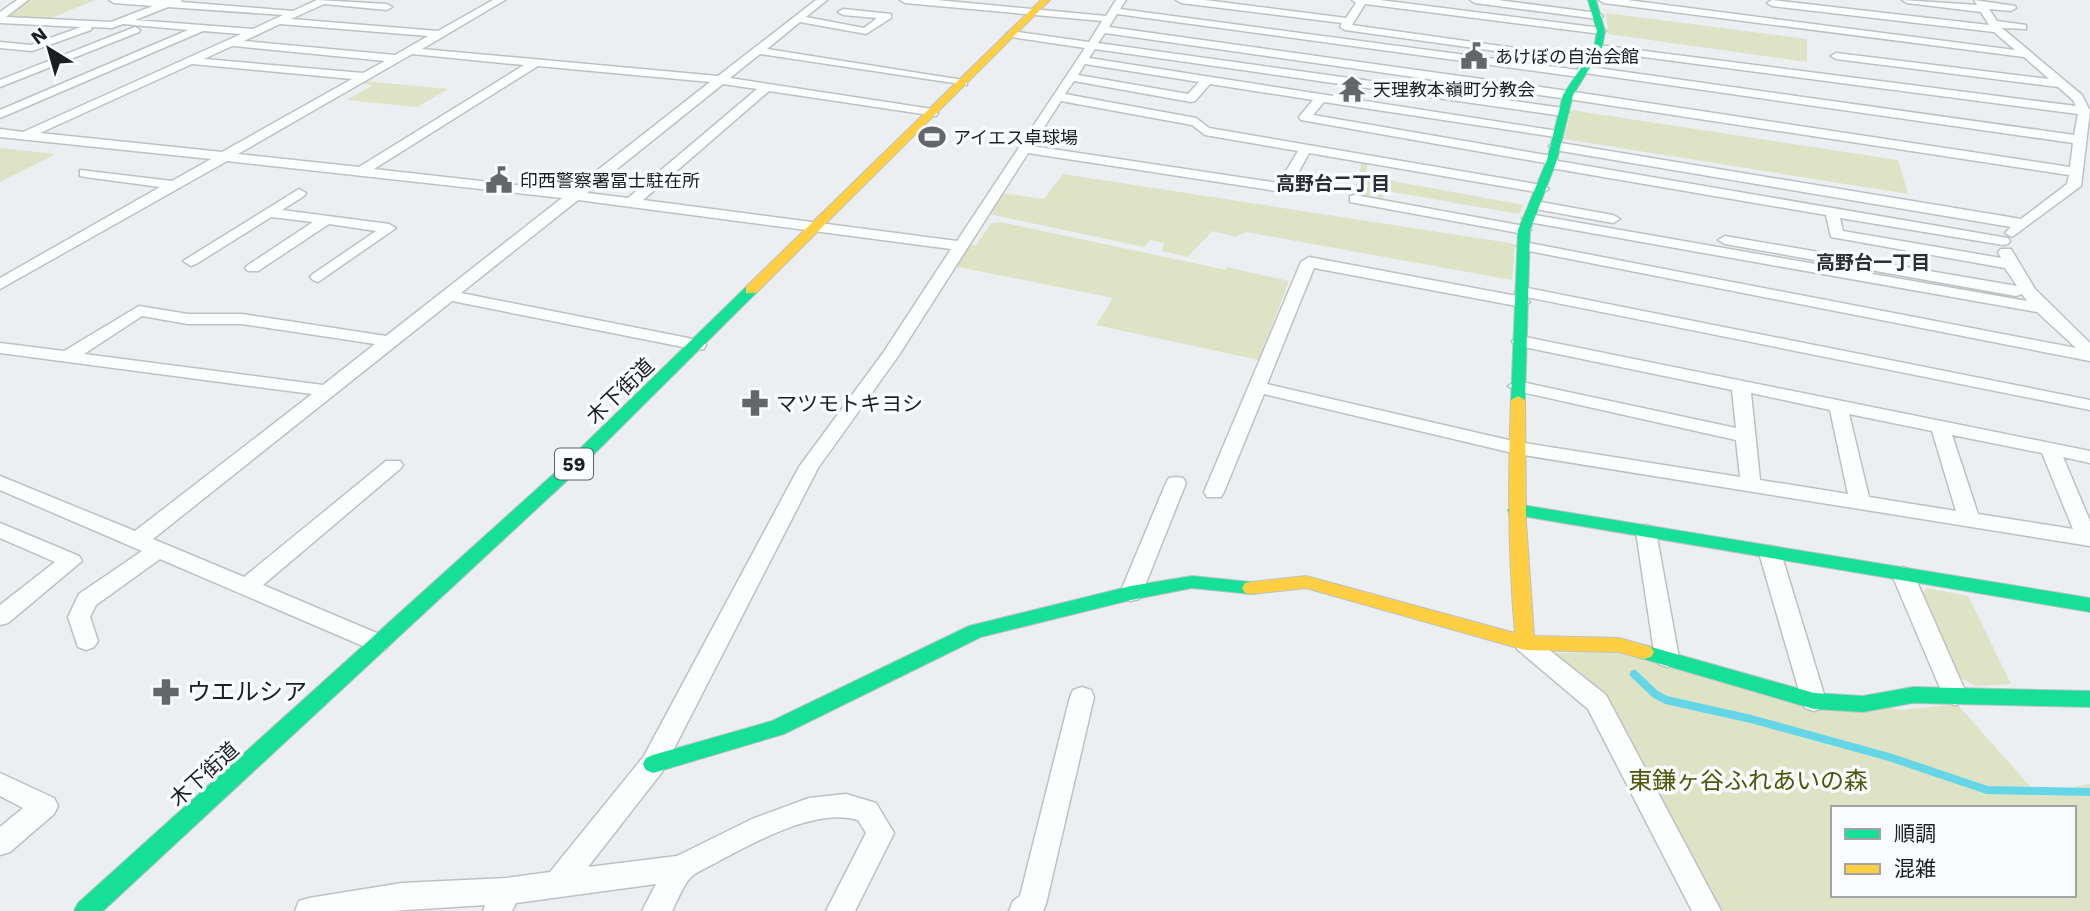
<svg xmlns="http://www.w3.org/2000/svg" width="2090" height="911" font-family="'Work Sans','Noto Sans JP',sans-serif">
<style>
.green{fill:#dde3c4;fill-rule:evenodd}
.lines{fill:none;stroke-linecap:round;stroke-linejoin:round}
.stream{stroke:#64d6e8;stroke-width:8}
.street-casing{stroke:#bec1c4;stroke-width:3}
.fast-casing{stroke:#bec1c4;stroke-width:2}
.slow-casing{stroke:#bec1c4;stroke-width:2}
.street{fill:#fcfdfd;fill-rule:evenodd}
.fast{fill:#16e098;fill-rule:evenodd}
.slow{fill:#ffcf43;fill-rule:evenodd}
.labels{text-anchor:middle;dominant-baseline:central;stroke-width:7;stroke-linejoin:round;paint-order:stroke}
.far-poi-label{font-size:18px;fill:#1c1e21;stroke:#f9fbfe;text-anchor:start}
.far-neighbourhood-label{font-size:19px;font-weight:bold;fill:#292e33;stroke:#f9fbfe}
.shield{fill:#f9fbfe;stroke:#5e6063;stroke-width:2}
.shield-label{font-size:19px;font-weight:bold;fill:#1c1e21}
.street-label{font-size:21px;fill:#1c1e21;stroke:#f9fbfe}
.poi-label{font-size:21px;fill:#1c1e21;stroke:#f9fbfe;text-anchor:start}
.near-poi-label{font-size:24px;fill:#1c1e21;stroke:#f9fbfe;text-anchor:start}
.near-park-label{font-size:24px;fill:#505607;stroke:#f9fbfe}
</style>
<rect width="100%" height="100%" fill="#ebeff2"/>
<!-- green -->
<path class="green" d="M27,0H95L44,21L6,17Z
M1606,13L1807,39V62L1608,34Z
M364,81L448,89L417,107L347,100L373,85L361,83Z
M1571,110L1898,160L1908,194L1564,139Z
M0,148L56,154L0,182Z
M1362,162L1368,163L1365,176L1524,205L1519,214L1387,191L1381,202L1376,195L1353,196Z
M1063,174L1510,243L1515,245L1512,280L1246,232L1236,237L1212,231L1188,257L1162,251L1164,243L1150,240L1144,247L989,214L1001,193L1044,199Z
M1001,222L1226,270L1227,267L1289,281L1259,360L1096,325L1113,298L953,266L967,244L976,245L991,223Z
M1927,588L1968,596L2011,684L1976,686L1960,678L1922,594Z
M1621,652L1901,710L1957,704L2037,794L2090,784V911H1719L1613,708L1599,691L1546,653ZM1833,808H2074V895H1833Z"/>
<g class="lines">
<!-- stream -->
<path class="stream" d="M1634,674L1655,694L1666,700L1751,719L1889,757L1987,790L2090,792"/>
<defs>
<path id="street" d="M17,0H28L6,17L111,22L153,6L114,3L109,0H182L181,2L293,11L317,0L387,4L392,7L387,10L324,4L291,19L438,31L493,0H505L422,49L718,76L816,0H827L806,17L864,28L877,18L843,15L838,12L843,9L891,14V18L866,34L800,22L767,49L963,80L967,81V85L760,54L730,78L932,109L938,113L936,116L769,91L643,200L957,241L1085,48L1011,37L1006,34L1011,31L1089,42L1102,21L905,3L900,0H937L1106,16L1116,0H1126L1120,9L1578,70L1579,67L1583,66L2074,135L2078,114L1598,51L1593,48L1598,45L2076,106L2073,100L2058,87L1836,59L1831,56L1836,53L2049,79L2024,57L1604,3L1599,0H1627L2015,50L1994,32L1772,6L1767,3L1772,0L1989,25L1981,12L1907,3L1902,0L1977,5L1974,0L2015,6L2016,8L2011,11L1989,9L1997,21L2026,25V29L2002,28L2082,95L2090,111L2081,186L2012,237L2005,233L2011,227L1555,150L1549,146L1555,142L2021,219L2067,184L2069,175L1568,99L1105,33L1098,43L1563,108L1569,112L1563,116L1095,49L1089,58L1558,131L1562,132V138L1324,102L1313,115L1552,156L1557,157L1558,161L2008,238L2010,241L2008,244L2003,245L1840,218L1843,231L2001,258L1998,252L2001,249H2011L2035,289L2090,343V361L1524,250L1517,246L1524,242L2076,348L2037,312L1529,222L1522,218L1529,214L2027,301L2022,294L2016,296L1725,244L1718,240L1725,236L2017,286L2005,268L1831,237L1826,215L1551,168L1546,167L1545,163L1301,120L1299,117L1313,100L1210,84L1195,101L1191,102L1074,81L1065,94L1196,118L1209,128L1542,185L1549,189L1542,193L1309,153L1290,188L1283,192L1028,153L899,355L818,468L662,772L588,867L677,856L752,819L809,798L846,794L876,803L894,833L855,911H826L866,833L858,820C817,807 755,842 719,861C711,866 697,871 690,878C683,886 677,901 672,911H642L656,884L516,903L512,911H483L485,905L391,911H295L299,901L309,898L402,883L507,878L550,872L644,756L799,467L883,353L951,249L578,200L461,293L698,340L704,341L706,345L704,349L698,350L452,301L153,539L244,577L386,461H400L403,465L400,469L263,585L386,637L390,643L386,649L378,652L370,649L160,559L96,605L90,617L98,641L94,647L86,650L78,647L68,617L79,594L142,551L0,490V476L135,531L312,394L0,353V343L64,351L139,306L188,314H242L386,336L562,198L227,161L0,289V278L160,187L85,177L80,176V170L172,181L211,159L0,137V129L23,132L241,34L203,31L0,118V110L188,30L123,24L112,28L92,27L91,30L32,51L0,48V42L31,45L81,27L0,23V12ZM168,7L283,15L253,29L135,20ZM1117,14L1580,77L1584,76L1585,73L2073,143L2070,167L1568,91L1109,27ZM280,24L428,36L395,55L244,41ZM232,46H234L385,61L363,73L204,59ZM412,54L524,65L359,167L238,154ZM192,64L352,79L222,152L40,133ZM1085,64L1199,82L1188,94L1078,75ZM538,66L710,82L571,191L374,169ZM723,84L757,89L628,198L587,193ZM1061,101L1192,125L1205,135L1298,151L1279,183L1032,146ZM142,316L188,324H242L375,344L323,385L84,354Z
M1176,0H1205L1346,18L1356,3L1352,0H1380L1601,28L1606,31L1601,34L1365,4L1352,25L1593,59V63L1589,64L1345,30L1340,27L1342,23L1181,3Z
M1470,0H1498L1598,13L1603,16L1598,19L1475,3Z
M135,27L140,30L139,32L0,87V80Z
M299,189L306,193L304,196L282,210L389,224L396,228L318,282L313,280L310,277L313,274L376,231L329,224L258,271H248L245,268L248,265L313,222L271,217L196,264L191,266L183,261Z
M1355,195L1524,226L1531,230L1524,234L1350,202V196Z
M1535,201L1613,215L1620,219L1613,223L1530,208V202Z
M1309,257L1522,297L1530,302L1522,307L1314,268L1267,384L1517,442L1740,477L1736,440L1517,391L1508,386L1517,381L1736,428L1732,390L1514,345L1512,341L1520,336L2090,451V463L2063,457L2090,521V546L1517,454L1264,394L1224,492L1221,497H1207L1204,492L1301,262ZM1751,393L1830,410L1848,494L1760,480ZM1849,414L1932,431L1956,511L1869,497ZM1952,435L2042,453L2073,529L1978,514Z
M1523,287L2090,400V410L1517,295L1515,292Z
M1176,477L1183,478L1186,483L1142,593L1139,599L1131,601L1123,599L1120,593L1166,483L1169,478Z
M0,523L79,556L82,561L8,623L0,625V605L55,562L0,538Z
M1646,525L1653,527L1656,532L1679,658L1675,664L1667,667L1659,664L1655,658L1636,532L1639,527Z
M1770,546L1778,548L1781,553L1826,701L1823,708L1814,711L1805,708L1802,701L1759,553L1762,548Z
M1903,567L1911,570L1914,575L1967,695L1964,702L1955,705L1946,702L1943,695L1892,575L1895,570Z
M1525,634L1533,637L1606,695L1721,911H1692L1588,709L1517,649L1513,643L1517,637Z
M1082,687L1091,690L1094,697L1046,904L1043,911H1009L1013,901L1020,896L1070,697L1073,690Z
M0,773L54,798L58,806L54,814L10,852L0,855V827L23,808L0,796Z"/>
<path id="fast" d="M1588,0H1596L1605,31L1602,48L1573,95L1557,160L1530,230L1525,400L1518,404L1511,400L1518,230L1547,160L1563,95L1594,48L1597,31Z
M751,286L756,287V293L571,477L103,911H74L78,903L559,469L746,287Z
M1516,504L2090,598V612L1510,514L1508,510Z
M1192,576L1251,582L1257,583L1260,588L1257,593L1251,594L1192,588L1131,600L981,637L784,734L653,773L646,770L643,764L646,758L653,755L772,721L969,626L1131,586Z
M1644,645L1814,693L1863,696L1913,687L2090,691V707L1913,703L1863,712L1814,709L1637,657L1634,652L1637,647Z"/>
<path id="slow" d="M1041,0H1050L756,293H746V287Z
M1518,396L1525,400L1526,522L1534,636L1619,638L1651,647L1654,652L1651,657L1644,659L1619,652L1525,650L1306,588L1251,594L1245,593L1242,588L1245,583L1251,582L1306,576L1515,633C1508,555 1508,478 1511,400Z"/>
</defs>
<!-- street casing -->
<use href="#street" class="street-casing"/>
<!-- fast casing -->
<use href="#fast" class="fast-casing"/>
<!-- slow casing -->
<use href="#slow" class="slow-casing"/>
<!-- street -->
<use href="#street" class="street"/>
<!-- fast -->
<use href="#fast" class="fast"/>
<!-- slow -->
<use href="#slow" class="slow"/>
</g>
<!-- icons -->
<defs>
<symbol id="civic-bare" viewBox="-9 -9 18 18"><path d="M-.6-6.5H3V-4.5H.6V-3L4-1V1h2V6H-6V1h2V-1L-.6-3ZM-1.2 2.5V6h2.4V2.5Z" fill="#64676a" stroke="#f9fbfe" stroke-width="2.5" paint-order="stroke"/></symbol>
<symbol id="temple-bare" viewBox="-9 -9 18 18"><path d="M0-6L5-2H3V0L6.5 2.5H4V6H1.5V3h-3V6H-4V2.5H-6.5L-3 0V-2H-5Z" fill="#64676a" stroke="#f9fbfe" stroke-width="2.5" paint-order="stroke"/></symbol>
<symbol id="stadium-bare" viewBox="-9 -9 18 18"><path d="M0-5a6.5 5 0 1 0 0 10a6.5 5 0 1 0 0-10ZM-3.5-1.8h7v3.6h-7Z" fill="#64676a" stroke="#f9fbfe" stroke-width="2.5" paint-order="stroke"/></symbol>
<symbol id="pharmacy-bare" viewBox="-9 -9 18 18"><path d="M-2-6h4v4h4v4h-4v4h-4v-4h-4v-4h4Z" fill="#64676a" stroke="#f9fbfe" stroke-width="2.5" paint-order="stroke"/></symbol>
</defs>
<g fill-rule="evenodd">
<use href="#civic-bare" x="1455" y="37" width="38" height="38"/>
<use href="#temple-bare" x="1333" y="70" width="38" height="38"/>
<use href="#stadium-bare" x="913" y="118" width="38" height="38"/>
<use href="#civic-bare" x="480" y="161" width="38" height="38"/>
<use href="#pharmacy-bare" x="736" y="384" width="38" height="38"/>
<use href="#pharmacy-bare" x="147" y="673" width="38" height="38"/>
</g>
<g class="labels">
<!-- far-poi labels -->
<g class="far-poi-label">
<text x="1495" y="56">あけぼの自治会館</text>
<text x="1373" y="89">天理教本嶺町分教会</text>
<text x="953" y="137">アイエス卓球場</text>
<text x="520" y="180">印西警察署冨士駐在所</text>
</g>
<!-- far-neighbourhood labels -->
<g class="far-neighbourhood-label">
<text x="1333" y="183">高野台二丁目</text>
<text x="1873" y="262">高野台一丁目</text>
</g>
<!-- shield labels -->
<rect class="shield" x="555" y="448.5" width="38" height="31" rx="5"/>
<g class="shield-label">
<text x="574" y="464">59</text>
</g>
<!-- street labels -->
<g class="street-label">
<text transform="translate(620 391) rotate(-44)">木下街道</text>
<text transform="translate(204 774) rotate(-42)">木下街道</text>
</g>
<!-- poi labels -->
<g class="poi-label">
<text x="776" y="403">マツモトキヨシ</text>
</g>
<!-- near-poi labels -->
<g class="near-poi-label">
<text x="187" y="692">ウエルシア</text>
</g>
<!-- near-park labels -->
<g class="near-park-label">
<text x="1748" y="781">東鎌ヶ谷ふれあいの森</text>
</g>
</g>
<!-- legend -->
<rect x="1831" y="806" width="245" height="91" fill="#f9fbfe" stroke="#a1a3a6" stroke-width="2"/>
<rect x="1845" y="829" width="35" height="10" fill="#16e098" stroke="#a1a3a6" stroke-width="2"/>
<text x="1894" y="841" font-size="21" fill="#1c1e21">順調</text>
<rect x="1845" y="864" width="35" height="10" fill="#ffcf43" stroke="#a1a3a6" stroke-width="2"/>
<text x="1894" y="876" font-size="21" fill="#1c1e21">混雑</text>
<!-- north arrow -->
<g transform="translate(49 49) rotate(323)" stroke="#f9fbfe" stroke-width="5" paint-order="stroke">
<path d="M0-5L12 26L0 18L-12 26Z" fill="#1c1e21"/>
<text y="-10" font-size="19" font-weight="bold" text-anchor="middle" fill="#1c1e21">N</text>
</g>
</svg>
